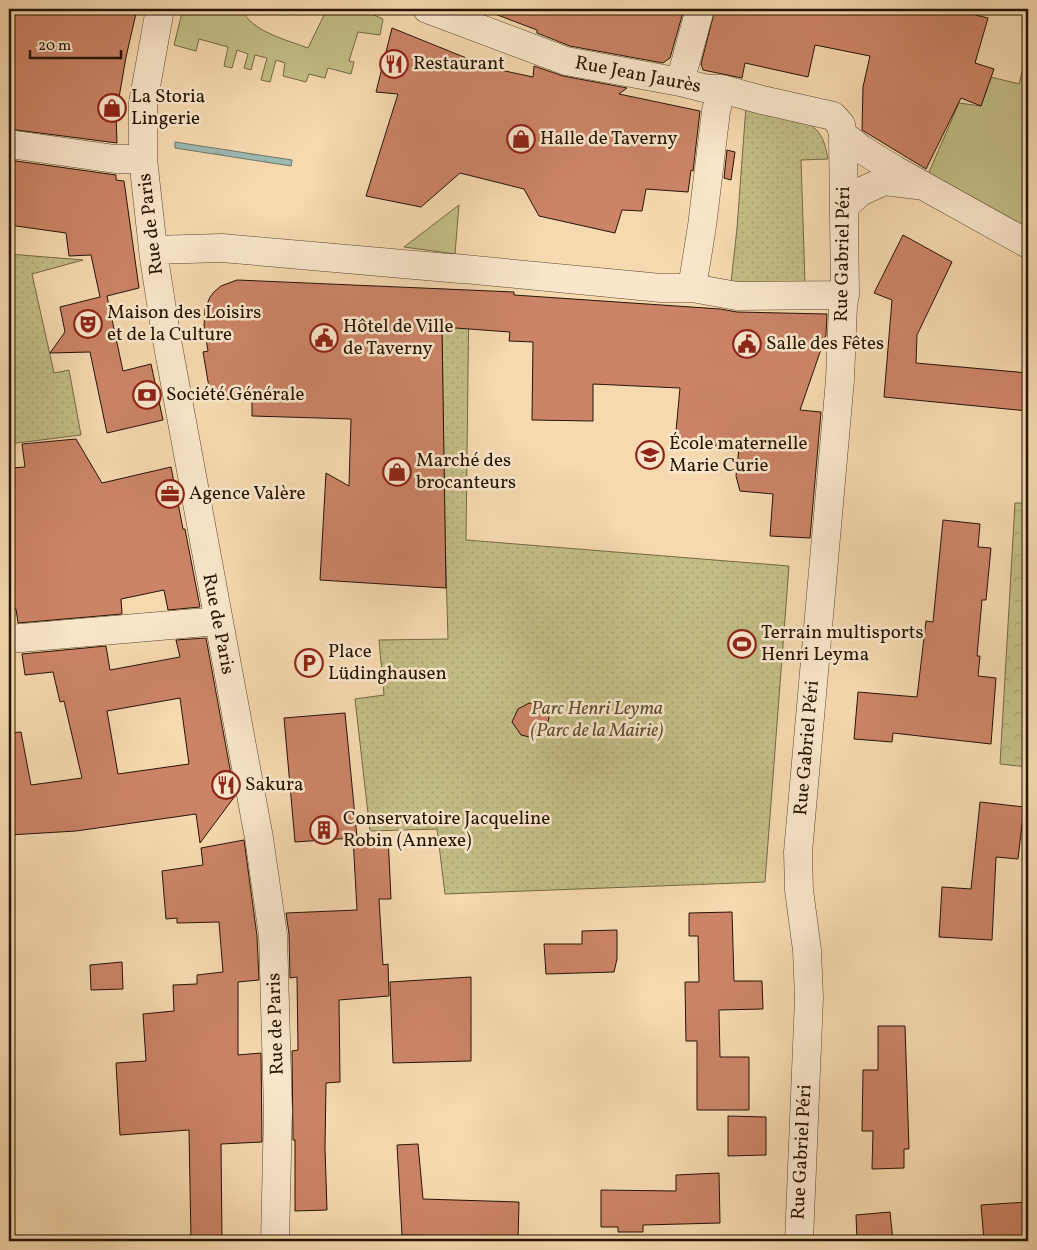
<svg xmlns="http://www.w3.org/2000/svg" width="1037" height="1250" font-family="Vollkorn,serif">
<style>
.green{fill:#c3bd86;stroke:#746844}
.forest{fill:url(#forest-crowns);stroke:#746844}
.park{fill:url(#park-dots);stroke:#746844}
.water{fill:url(#water-ripples);stroke:#6e776b}
.building{fill:#cc8467;stroke:#251401;fill-rule:evenodd}
.lines{fill:none;stroke-linecap:round;stroke-linejoin:round}
.minor-casing{stroke:#59452c;stroke-width:29}
.minor{stroke:#f9e6cb;stroke-width:28}
.labels{text-anchor:middle;dominant-baseline:central;stroke-width:5;stroke-linejoin:round;paint-order:stroke}
.poi-label{font-size:19px;fill:#251401;stroke:#f9e6cb;text-anchor:start}
.street-label{font-size:19px;fill:#251401;stroke:#f9e6cb}
.park-label{font-size:19px;font-style:italic;fill:#5c4f30;stroke:#f9e6cb}
</style>
<defs>
<pattern id="forest-crowns" width="20" height="18" patternUnits="userSpaceOnUse" patternTransform="scale(1.25)"><rect width="20" height="18" fill="#c3bd86"/><path d="M2 6a3 3 0 1 1 6 0M12 15a3 3 0 1 1 6 0" fill="none" stroke="#a7a272"/></pattern>
<pattern id="park-dots" width="8" height="8" patternUnits="userSpaceOnUse" patternTransform="scale(1.25)"><rect width="8" height="8" fill="#c3bd86"/><path d="M2 2h.1M6 6h.1" fill="none" stroke="#a7a272" stroke-width="1.8" stroke-linecap="round"/></pattern>
<pattern id="water-ripples" width="26" height="14" patternUnits="userSpaceOnUse" patternTransform="scale(1.25)"><rect width="26" height="14" fill="#9eb9b1"/><path d="M2 4q2-2 4 0t4 0M15 11q2-2 4 0t4 0" fill="none" stroke="#889e96"/></pattern>
</defs>
<rect width="100%" height="100%" fill="#f6d9af"/>
<filter id="stains"><feTurbulence type="fractalNoise" baseFrequency=".004" numOctaves="4"/><feColorMatrix values="0 0 0 0 .2 0 0 0 0 .09 0 0 0 0 .02 0 0 0 .5 -.17"/></filter>
<radialGradient id="worn" r=".72"><stop offset=".6" stop-color="#630" stop-opacity="0"/><stop offset="1" stop-color="#630" stop-opacity=".3"/></radialGradient>
<!-- green -->
<path class="green" d="M183,9H242C250,31 287,40 308,48L325,13L316,9H361L383,19L380,35L358,32L349,61L354,62L351,74L328,68L325,78L309,74L306,82L283,76L285,63L276,60L270,82L261,80L267,58L255,55L251,70L244,68L248,54L237,50L232,68L224,66L228,47L199,39L196,51L174,45Z
M1028,48V244L923,186L959,103L981,106L991,77L1019,84Z
M459,205L455,254L404,247Z"/>
<!-- forest -->
<path class="forest" d="M1015,503H1028V767L1000,764Z"/>
<!-- park -->
<path class="park" d="M746,106C765,111 808,116 819,133C825,141 826,150 828,159L801,160L805,282L731,283L737,228Z
M9,254L83,260L32,274L54,373L69,370L81,435L9,444Z
M441,289L469,291L466,540L789,566L765,882L445,894L437,829L370,831L355,699L384,695L379,640L448,639L445,538Z"/>
<!-- water -->
<path class="water" d="M175,142L292,160L291,166L175,148Z"/>
<!-- building -->
<path class="building" d="M9,9H58L81,13L82,9H137L126,57L116,115L117,143L9,129Z
M487,9H684L670,58L663,63L570,46L537,33V30L487,11Z
M715,9H951L988,18L975,63L994,69L981,106L961,98L926,169L862,130L863,87L870,56L815,45L808,77L745,63L742,78L703,70L701,64Z
M392,28L491,68L533,77L534,66L563,76L627,88L619,94L700,111L693,171L691,170L688,192L646,189L642,211L622,210L615,233L539,216L524,189L460,173L421,207L366,196L398,94L376,92Z
M727,150L735,152L731,180L724,178Z
M9,160L116,175V180L124,181L139,288L107,296L123,371L151,364L163,420L107,433L90,352L50,353L65,332L60,307L100,297L91,255L69,256L66,233L9,225Z
M903,235L952,262L917,335L916,363L1028,373V411L884,397L892,300L874,293Z
M237,280L514,292V295L720,309L737,312L827,314L826,335L800,410L821,412L810,538L770,536L773,494L740,491L736,476L739,448L675,442L680,388L593,384V421L532,420L533,342L509,341L510,332L442,327L446,588L320,580L326,473L349,486L351,419L252,416V400L211,399L203,352L208,351L204,326L205,309L210,297L214,292L221,286Z
M76,439L102,483L171,467L183,529H185L200,607L168,610L164,590L121,599L122,614L18,623L16,609H9V468L25,467L22,444Z
M943,520L980,524L978,547L991,548L986,600H982L977,656H980L978,676L996,678L991,744L893,733L892,742L854,739L858,692L917,697L926,621L933,622Z
M206,638L235,796L200,843L196,814L76,831L9,835V733L21,732L31,785L82,778L64,701L60,702L53,672L25,675L22,654L106,646L110,670L180,657L176,640ZM180,698L189,764L118,774L107,711Z
M529,703L541,705L549,717L546,731L534,738L521,735L512,722L518,709Z
M345,713L357,837L388,836L391,899H379L383,965L388,964L389,996L339,1000L340,1082L326,1083L325,1148L327,1210L295,1211V1140H293L292,1051L298,1050L297,977L290,978L289,934L286,913L357,910L353,838L295,842L284,718Z
M980,802L1024,807L1018,859L996,857L992,940L939,937L942,887L971,889Z
M244,840L257,936L259,980L238,982V1055L261,1053L262,1142L221,1144L222,1241H191L189,1130L120,1135L116,1063L146,1061L143,1014L174,1011L173,985L197,984V975L223,972L219,922L177,923V918L166,919L162,871L203,865L201,848Z
M732,912L734,981H762L763,1009L719,1010L720,1057H749V1110H697V1041H686L685,982H699L698,936H689V913Z
M617,930V959L614,972L546,974L544,944H582V931Z
M122,962L123,989L91,990L90,965Z
M471,977V1061L393,1063L390,982Z
M878,1026H905L909,1149H904V1168L872,1169L873,1131H862L863,1070H878Z
M728,1116L766,1117V1155L728,1156Z
M418,1144L423,1199L519,1202L518,1239H464V1236L402,1235L397,1145Z
M719,1173L720,1223L643,1225V1232H618V1227H601V1190L676,1191V1175Z
M1028,1202V1241H984L981,1205Z
M890,1212L893,1241H857L856,1215Z"/>
<g class="lines">
<defs>
<path id="minor" d="M160,9L143,103V159L154,258L166,335L259,838L273,935L278,1110L275,1241
M427,9L566,61L680,82L708,89H722L762,100L833,116L841,125L843,135L845,295L843,305L840,380L798,852L799,890L807,950L809,998L799,1241
M680,82L700,9
M843,135L861,149L895,170L1028,244
M9,144L115,159H143
M844,207L860,192L884,181L917,185
M153,250L222,248L460,269
M454,268L661,288H692L737,296L845,295
M692,288L702,226L716,111L722,89
M9,639L218,621"/>
</defs>
<!-- minor casing -->
<use href="#minor" class="minor-casing"/>
<!-- minor -->
<use href="#minor" class="minor"/>
</g>
<!-- icons -->
<defs>
<symbol id="restaurant-ring" viewBox="-11 -11 22 22"><circle r="9.5" fill="#f9e6cb" stroke="#8f2418" stroke-width="1.5"/><path d="M-5-6h1v4h1v-4h1v4h1v-4h1v5L-1.5 .5V6h-2V.5L-5-1ZM5-6V6H3V1.5H1.5Q1.5-4 5-6Z" fill="#8f2418"/></symbol>
<symbol id="shop-ring" viewBox="-11 -11 22 22"><circle r="9.5" fill="#f9e6cb" stroke="#8f2418" stroke-width="1.5"/><path d="M-5-2.5h2.3a2.7 3.5 0 0 1 5.4 0H5L5.5 6h-11ZM-1.5-2.5h3a1.5 2.3 0 0 0-3 0Z" fill="#8f2418"/></symbol>
<symbol id="theatre-ring" viewBox="-11 -11 22 22"><circle r="9.5" fill="#f9e6cb" stroke="#8f2418" stroke-width="1.5"/><path d="M-5-5.5Q0-4 5-5.5V0Q5 5 0 6Q-5 5-5 0ZM-3.3-2.5H-1v1.5H-3.3ZM1-2.5H3.3v1.5H1ZM-2.8 1Q0 5.5 2.8 1Z" fill="#8f2418"/></symbol>
<symbol id="civic-ring" viewBox="-11 -11 22 22"><circle r="9.5" fill="#f9e6cb" stroke="#8f2418" stroke-width="1.5"/><path d="M-.6-6.5H3V-4.5H.6V-3L4-1V1h2V6H-6V1h2V-1L-.6-3ZM-1.2 2.5V6h2.4V2.5Z" fill="#8f2418"/></symbol>
<symbol id="bank-ring" viewBox="-11 -11 22 22"><circle r="9.5" fill="#f9e6cb" stroke="#8f2418" stroke-width="1.5"/><path d="M-6-4H6V4H-6ZM0-2.3a2.3 2.3 0 1 0 0 4.6a2.3 2.3 0 1 0 0-4.6Z" fill="#8f2418"/></symbol>
<symbol id="school-ring" viewBox="-11 -11 22 22"><circle r="9.5" fill="#f9e6cb" stroke="#8f2418" stroke-width="1.5"/><path d="M0-5L7-2L0 1L-7-2ZM-4 1L0 2.5L4 1V4Q0 6-4 4Z" fill="#8f2418"/></symbol>
<symbol id="office-ring" viewBox="-11 -11 22 22"><circle r="9.5" fill="#f9e6cb" stroke="#8f2418" stroke-width="1.5"/><path d="M-6-3h4V-5.5h4V-3h4V5H-6ZM-1-4.5V-3h2v-1.5ZM-6 0V1H6V0Z" fill="#8f2418"/></symbol>
<symbol id="stadium-ring" viewBox="-11 -11 22 22"><circle r="9.5" fill="#f9e6cb" stroke="#8f2418" stroke-width="1.5"/><path d="M0-5a6.5 5 0 1 0 0 10a6.5 5 0 1 0 0-10ZM-3.5-1.8h7v3.6h-7Z" fill="#8f2418"/></symbol>
<symbol id="parking-ring" viewBox="-11 -11 22 22"><circle r="9.5" fill="#f9e6cb" stroke="#8f2418" stroke-width="1.5"/><path d="M-3.5-5.5H1a3.5 3.5 0 0 1 0 7H-1V5.5H-3.5ZM-1-3.4V-.6H.8a1.4 1.4 0 0 0 0-2.8Z" fill="#8f2418"/></symbol>
<symbol id="building-ring" viewBox="-11 -11 22 22"><circle r="9.5" fill="#f9e6cb" stroke="#8f2418" stroke-width="1.5"/><path d="M-4-6H4V6H1V3H-1V6H-4ZM-2.5-4.3h1.7v1.8h-1.7ZM.8-4.3h1.7v1.8H.8ZM-2.5-1h1.7V.8h-1.7ZM.8-1h1.7V.8H.8Z" fill="#8f2418"/></symbol>
</defs>
<g fill-rule="evenodd">
<use href="#restaurant-ring" x="378" y="48" width="32" height="32"/>
<use href="#shop-ring" x="96" y="92" width="32" height="32"/>
<use href="#shop-ring" x="505" y="123" width="32" height="32"/>
<use href="#theatre-ring" x="72" y="308" width="32" height="32"/>
<use href="#civic-ring" x="308" y="322" width="32" height="32"/>
<use href="#civic-ring" x="731" y="328" width="32" height="32"/>
<use href="#bank-ring" x="131" y="379" width="32" height="32"/>
<use href="#school-ring" x="634" y="439" width="32" height="32"/>
<use href="#shop-ring" x="381" y="456" width="32" height="32"/>
<use href="#office-ring" x="154" y="478" width="32" height="32"/>
<use href="#stadium-ring" x="726" y="628" width="32" height="32"/>
<use href="#parking-ring" x="293" y="647" width="32" height="32"/>
<use href="#restaurant-ring" x="210" y="769" width="32" height="32"/>
<use href="#building-ring" x="308" y="814" width="32" height="32"/>
</g>
<g class="labels">
<!-- poi labels -->
<g class="poi-label">
<text x="413" y="64">Restaurant</text>
<text x="131" y="97">La Storia<tspan x="131" dy="22">Lingerie</tspan></text>
<text x="540" y="139">Halle de Taverny</text>
<text x="107" y="313">Maison des Loisirs<tspan x="107" dy="22">et de la Culture</tspan></text>
<text x="343" y="327">Hôtel de Ville<tspan x="343" dy="22">de Taverny</tspan></text>
<text x="766" y="344">Salle des Fêtes</text>
<text x="166" y="395">Société Générale</text>
<text x="669" y="444">École maternelle<tspan x="669" dy="22">Marie Curie</tspan></text>
<text x="416" y="461">Marché des<tspan x="416" dy="22">brocanteurs</tspan></text>
<text x="189" y="494">Agence Valère</text>
<text x="761" y="633">Terrain multisports<tspan x="761" dy="22">Henri Leyma</tspan></text>
<text x="328" y="652">Place<tspan x="328" dy="22">Lüdinghausen</tspan></text>
<text x="245" y="785">Sakura</text>
<text x="343" y="819">Conservatoire Jacqueline<tspan x="343" dy="22">Robin (Annexe)</tspan></text>
</g>
<!-- street labels -->
<g class="street-label">
<text transform="translate(638 75) rotate(11)">Rue Jean Jaurès</text>
<text transform="translate(151 224) rotate(-97)">Rue de Paris</text>
<text transform="translate(843 254) rotate(-89)">Rue Gabriel Péri</text>
<text transform="translate(218 624) rotate(79)">Rue de Paris</text>
<text transform="translate(807 748) rotate(-85)">Rue Gabriel Péri</text>
<text transform="translate(276 1024) rotate(-92)">Rue de Paris</text>
<text transform="translate(802 1152) rotate(-87)">Rue Gabriel Péri</text>
</g>
<!-- park labels -->
<g class="park-label">
<text x="597" y="709">Parc Henri Leyma<tspan x="597" dy="22">(Parc de la Mairie)</tspan></text>
</g>
</g>
<!-- margin -->
<rect width="1037" height="1250" fill="none" stroke="#f6d9af" stroke-width="30"/>
<rect x="10" y="10" width="1017" height="1230" fill="none" stroke="#251401" stroke-width="2.5"/>
<rect x="15" y="15" width="1007" height="1220" fill="none" stroke="#251401"/>
<!-- scale -->
<path d="M30 50v8h91v-8" fill="none" stroke="#251401" stroke-width="2.5"/>
<text x="38" y="50" font-size="15" fill="#251401" stroke="#f9e6cb" stroke-width="4" paint-order="stroke">20 m</text>
<rect width="100%" height="100%" filter="url(#stains)"/>
<rect width="100%" height="100%" fill="url(#worn)"/>
</svg>
